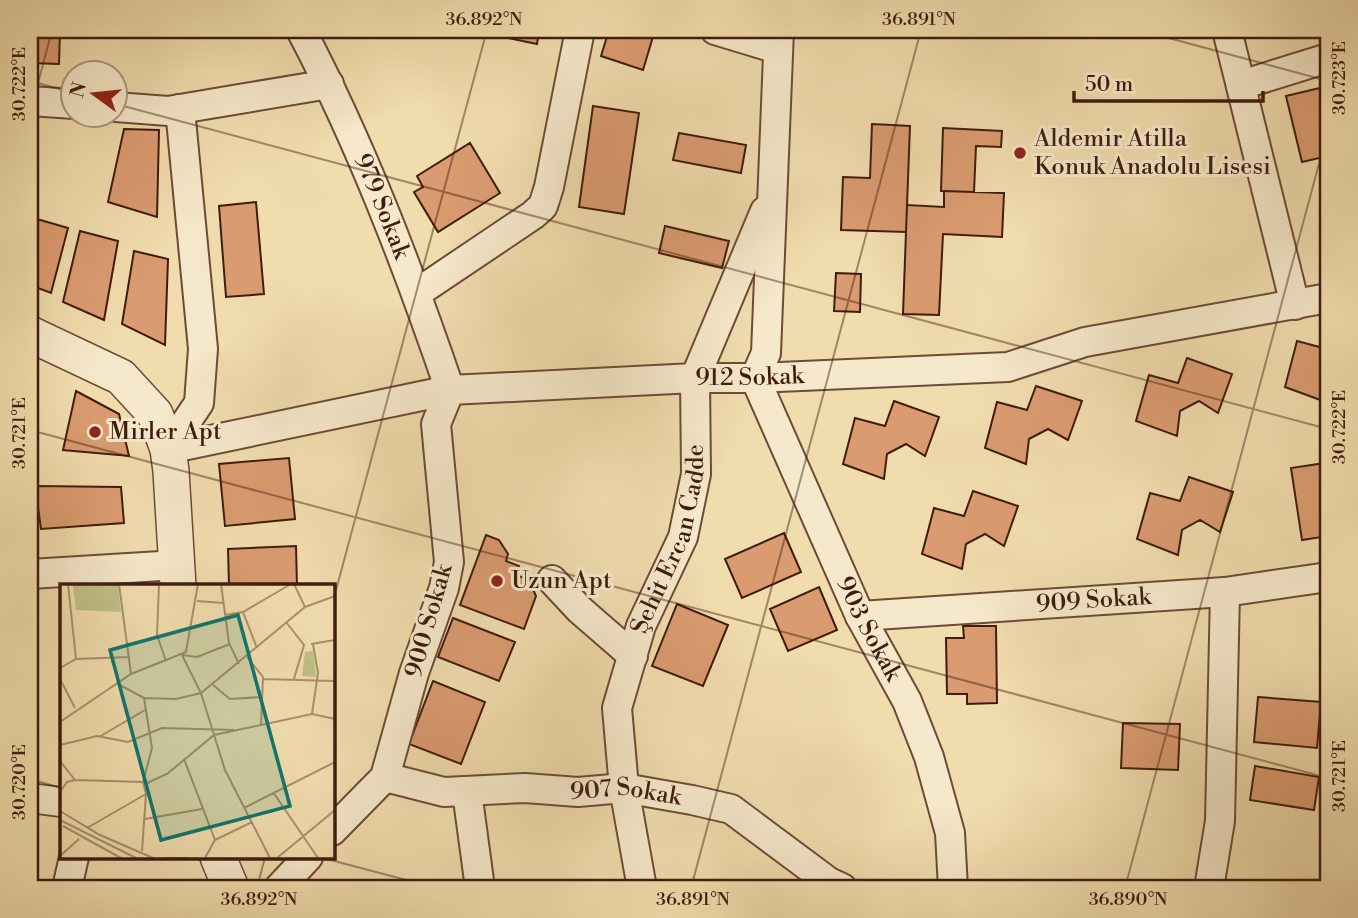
<svg xmlns="http://www.w3.org/2000/svg" width="1358" height="918" font-family="'Libre Bodoni',serif">
<style>
.building{fill:#da9b70;stroke:#3f1c0f;stroke-width:2}
.lines{fill:none;stroke-linecap:round;stroke-linejoin:round}
.minor-casing{stroke:#6c4c36;stroke-width:32}
.tertiary-casing{stroke:#6c4c36;stroke-width:38}
.minor{stroke:#f6e8ca;stroke-width:28}
.tertiary{stroke:#f6e8ca;stroke-width:35}
.ticks{fill:none;stroke:#3f1c0f;stroke-width:2;stroke-opacity:0.45}
.poi-dot{fill:#8f2418;stroke:#f6e8ca;stroke-width:2.5}
.labels{text-anchor:middle;dominant-baseline:central;stroke-width:6;stroke-linejoin:round;paint-order:stroke}
.poi-label{font-size:24px;fill:#3f1c0f;stroke:#f6e8ca;text-anchor:start}
.street-label{font-size:24px;fill:#3f1c0f;stroke:#f6e8ca}
.inset-road{fill:none;stroke:#aa8f6e;stroke-width:2}
.view{fill:#0f766e;fill-opacity:0.15;stroke:#0f766e;stroke-width:3.5}
.inset-edge{fill:none;stroke:#3f1c0f;stroke-width:3.5}
.neatline{fill:none;stroke:#3f1c0f;stroke-width:2.5}
.ticks-label{font-size:18px;text-anchor:middle;fill:#3f1c0f}
</style>
<rect width="100%" height="100%" fill="#f1dcad"/>
<filter id="stains"><feTurbulence type="fractalNoise" baseFrequency=".00286" numOctaves="4"/><feColorMatrix values="0 0 0 0 .2 0 0 0 0 .09 0 0 0 0 .02 0 0 0 .5 -.17"/></filter>
<radialGradient id="worn" r=".72"><stop offset=".6" stop-color="#630" stop-opacity="0"/><stop offset="1" stop-color="#630" stop-opacity=".3"/></radialGradient>
<!-- building -->
<path class="building" d="M30,30H60L59,64L30,63Z
M469,30H539L537,44Z
M609,30H655L643,70L601,56Z
M1328,86V156L1302,162L1286,96Z
M593,106L639,113L624,214L579,207Z
M872,124L910,126L906,232L841,230L843,177L870,178Z
M943,128L1002,131L1001,147L976,146L974,192L941,191Z
M124,129L159,130L157,217L108,202Z
M679,133L746,145L741,173L673,160Z
M470,143L500,193L438,232L414,192L423,187L417,176Z
M944,191L1004,193L1002,237L943,234L939,315L903,314L907,205L944,207Z
M256,202L264,294L226,297L219,206Z
M30,217L68,228L51,293L30,285Z
M665,226L729,241L722,268L659,253Z
M80,231L118,241L104,320L63,302Z
M134,251L168,259L165,345L122,324Z
M836,273L861,274L860,312L834,311Z
M1297,341L1327,349L1328,347L1326,402L1285,387Z
M1187,358L1232,374L1218,413L1199,401L1180,411L1177,436L1136,421L1149,375L1178,383Z
M1036,386L1082,401L1068,440L1048,429L1029,439L1026,464L985,448L997,402L1027,410Z
M76,391L119,414L129,456L63,450Z
M894,401L939,417L925,456L906,444L887,454L884,479L843,464L855,418L885,426Z
M289,458L295,519L225,526L219,464Z
M1325,463L1328,485V536L1302,540L1291,468Z
M1189,477L1233,492L1220,532L1200,520L1182,530L1178,555L1137,539L1150,493L1180,501Z
M35,486L121,487L124,523L41,529Z
M973,491L1018,506L1004,546L985,534L966,544L962,569L922,554L934,508L964,516Z
M784,533L801,572L742,598L725,559Z
M486,535L499,540L508,554L506,561L519,566L515,575L525,578L524,584L532,587L536,596L524,629L460,605Z
M296,546L297,586H229L228,549Z
M819,587L837,630L788,651L770,609Z
M677,604L728,625L703,686L652,666Z
M453,618L515,642L499,681L438,657Z
M963,626H996L997,703L967,704V694H947L946,638H964Z
M433,681L485,702L461,764L409,744Z
M1258,697L1321,702L1317,748L1254,742Z
M1123,723L1180,724L1178,770L1121,768Z
M1255,766L1319,777L1314,810L1250,800Z"/>
<g class="lines">
<defs>
<g id="minor">
<path id="s1" d="M301,30C361,144 408,267 450,390L436,424L449,562L444,588L414,673L385,777L332,831"/>
<path d="M715,30L778,49"/>
<path id="s2" d="M779,30L766,353L755,378L860,616L907,701L929,757L950,833L953,888"/>
<path d="M1227,30L1295,305"/>
<path d="M1241,85L1328,58"/>
<path d="M30,101L74,104"/>
<path d="M116,107L168,111L329,84"/>
<path d="M417,293L533,215L543,206L549,187L580,30"/>
<path id="s3" d="M168,449L450,390L695,378H755L1008,367L1085,342L1328,298"/>
<path d="M168,449L199,403L203,349L180,109"/>
<path d="M30,574L177,565"/>
<path d="M552,580L580,610L633,656"/>
<path id="s4" d="M860,616L1225,592L1328,577"/>
<path id="s5" d="M385,777L444,792L525,788L578,792L624,788L692,800L731,809L829,882L842,888"/>
<path d="M467,792L480,888"/>
<path d="M30,798L61,802"/>
<path d="M67,888L74,857"/>
<path d="M279,888L308,857"/>
<path id="s6" d="M642,888L624,788L617,708L641,626L683,537L696,474L695,378L765,211"/>
<path d="M1209,888L1220,821L1225,592"/>
</g>
<path id="tertiary" d="M30,334L121,377L155,414L168,449L171,471L178,586
M218,857L231,888"/>
</defs>
<!-- minor casing -->
<use href="#minor" class="minor-casing"/>
<!-- tertiary casing -->
<use href="#tertiary" class="tertiary-casing"/>
<!-- minor -->
<use href="#minor" class="minor"/>
<!-- tertiary -->
<use href="#tertiary" class="tertiary"/>
</g>
<!-- ticks -->
<path class="ticks" d="M1139,30L1328,81M30,81L74,93M116,104L1328,429M30,114L52,30M30,430L1328,778M332,605L487,30M30,779L61,788M319,857L437,888M257,888L265,857M691,888L921,30M1125,888L1328,130"/>
<!-- markers -->
<g class="poi-dot">
<circle cx="1020" cy="153" r="7"/>
<circle cx="95" cy="432" r="7"/>
<circle cx="497" cy="581" r="7"/>
</g>
<g class="labels">
<!-- poi labels -->
<g class="poi-label">
<text x="1034" y="139">Aldemir Atilla<tspan x="1034" dy="28">Konuk Anadolu Lisesi</tspan></text>
<text x="109" y="432">Mirler Apt</text>
<text x="511" y="581">Uzun Apt</text>
</g>
<!-- street labels -->
<g class="street-label">
<text stroke="none"><textPath href="#s1" startOffset="194">979 Sokak</textPath></text>
<text stroke="none"><textPath href="#s3" startOffset="588">912 Sokak</textPath></text>
<text stroke="none"><textPath href="#s6" startOffset="360">Şehit Ercan Cadde</textPath></text>
<text stroke="none"><textPath href="#s4" startOffset="234">909 Sokak</textPath></text>
<text transform="translate(429 621) rotate(-74)">900 Sokak</text>
<text stroke="none"><textPath href="#s2" startOffset="626">903 Sokak</textPath></text>
<text stroke="none"><textPath href="#s5" startOffset="243">907 Sokak</textPath></text>
</g>
</g>
<!-- overview -->
<g transform="translate(60 584)">
<rect width="275" height="275" fill="#f1dcad"/>
<path d="M13,1H58L61,28L16,26ZM253,67L256,93L242,92L245,68Z" fill="#bfbf86"/>
<path class="inset-road" d="M8,0L16,75M59,0L71,90M99,0L97,51L106,77M161,0L169,59L179,80M234,0L245,23M137,17L163,19M183,28L197,64M165,31L183,28L231,0M226,38L244,61L234,95M251,60L275,56M122,71L141,109L165,186L210,274M122,71L137,73L170,60M187,73L203,93L201,142M0,84L16,75L69,73M0,95L15,124M203,95L275,97M58,100L84,114L116,115L141,109L245,23L275,12M153,101L170,115L202,113M252,130L258,89L253,60M0,138L71,90L126,68L138,0M39,153L85,126M0,161L37,152L68,158L102,144L174,146M124,175L155,256M0,177L15,196M85,200L107,190L154,151L252,130L275,135M0,208L7,198L15,196L83,198M213,208L258,274M184,224L275,178M0,227L40,251L93,274M85,235L142,225M0,236L76,274M3,242L61,274M27,244L86,210M82,267L86,210L83,198L92,164L84,114M0,272L19,255M105,274H127M145,274L155,256L192,238M217,274L275,226"/>
<path class="view" d="M178,31L230,222L101,256L50,66Z"/>
<rect width="275" height="275" class="inset-edge"/>
</g>
<!-- margin -->
<rect width="1358" height="918" fill="none" stroke="#f1dcad" stroke-width="77"/>
<!-- north arrow -->
<g transform="translate(94 94) rotate(285)"><circle r="33" fill="#f6e8ca" stroke="#ad967f" stroke-width="2"/>
<path d="M0-5L12 26L0 18L-12 26Z" fill="#8f2418"/>
<text y="-10" font-size="19" font-weight="bold" text-anchor="middle" fill="#3f1c0f">N</text>
</g>
<!-- scale -->
<path d="M1074 91v10h189v-10" fill="none" stroke="#3f1c0f" stroke-width="3.5"/>
<text x="1085" y="91" font-size="21" fill="#3f1c0f" stroke="#f6e8ca" stroke-width="5" paint-order="stroke">50 m</text>
<rect x="38" y="38" width="1282" height="842" class="neatline"/>
<g class="ticks-label">
<text x="484" y="25">36.892°N</text>
<text x="919" y="25">36.891°N</text>
<text transform="translate(1339 78) rotate(-90)" y="6">30.723°E</text>
<text transform="translate(19 84) rotate(-90)" y="6">30.722°E</text>
<text transform="translate(1339 427) rotate(-90)" y="6">30.722°E</text>
<text transform="translate(19 433) rotate(-90)" y="6">30.721°E</text>
<text transform="translate(1339 776) rotate(-90)" y="6">30.721°E</text>
<text transform="translate(19 782) rotate(-90)" y="6">30.720°E</text>
<text x="259" y="905">36.892°N</text>
<text x="693" y="905">36.891°N</text>
<text x="1128" y="905">36.890°N</text>
</g>
<rect width="100%" height="100%" filter="url(#stains)"/>
<rect width="100%" height="100%" fill="url(#worn)"/>
</svg>
